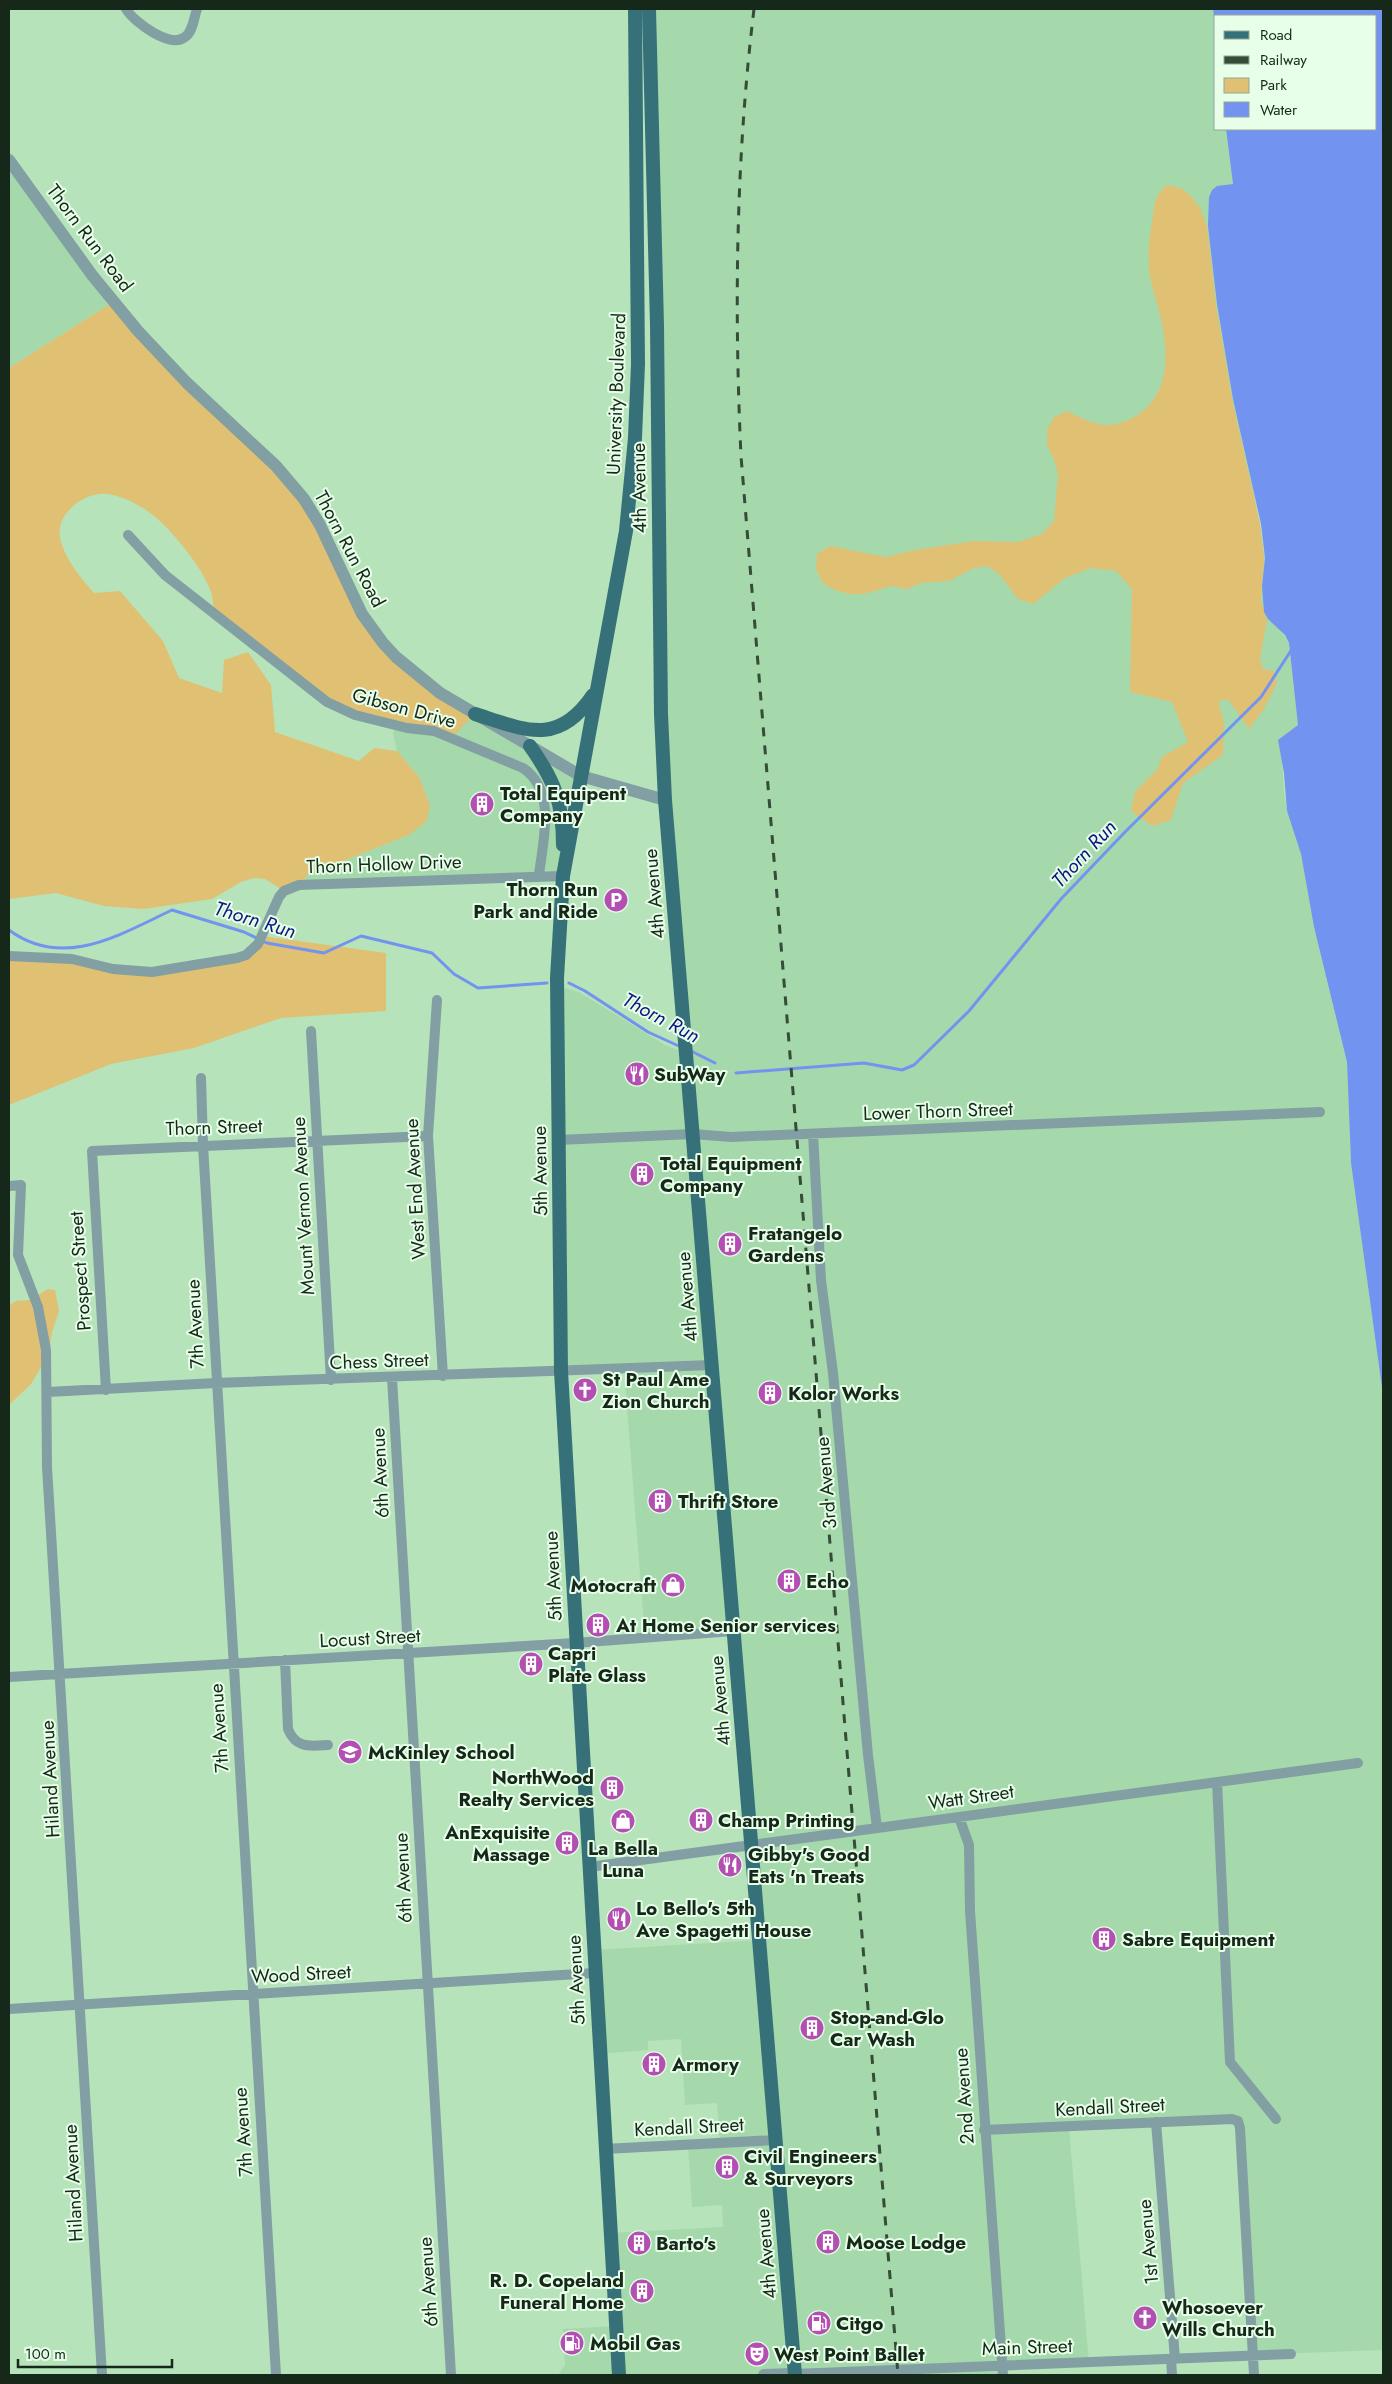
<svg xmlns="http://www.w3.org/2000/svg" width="1392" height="2384" font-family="Jost,sans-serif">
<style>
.built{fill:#a5d9ab}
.green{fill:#e0c073}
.water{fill:#7293f0}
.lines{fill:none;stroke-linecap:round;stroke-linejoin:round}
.stream{stroke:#7293f0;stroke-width:3}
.minor{stroke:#829fa4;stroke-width:10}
.tertiary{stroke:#829fa4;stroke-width:12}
.primary{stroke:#36717a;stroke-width:14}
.rail{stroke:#354c38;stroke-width:3;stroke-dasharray:9 9;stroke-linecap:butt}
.labels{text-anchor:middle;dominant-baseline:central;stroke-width:4;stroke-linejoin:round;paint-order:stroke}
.street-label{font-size:19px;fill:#162819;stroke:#e7fee9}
.poi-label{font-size:19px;font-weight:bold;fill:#162819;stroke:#e7fee9;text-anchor:start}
.water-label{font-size:20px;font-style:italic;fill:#0f1682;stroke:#e7fee9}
</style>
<rect width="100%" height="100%" fill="#b6e3ba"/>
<!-- built -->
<path class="built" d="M649,9H1213L1216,35V129H1226L1233,184L1249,463L1265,558L1262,586L1278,627L1289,643L1298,725L1282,759L1284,793L1287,811L1301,854L1314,927L1347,1062L1351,1163L1383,1395V2350L1252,2355L1238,2121L1069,2127L1089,2363L1003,2367V2375H558L565,2365L563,2329L616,2326L610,2233L723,2227L722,2205L692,2207L688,2145L720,2143L717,2103L685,2105L681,2039L648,2041V2050L599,2054L594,1950L759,1940L733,1631L645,1638L624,1369L561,1371L557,986L579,992L665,1045L686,1053L665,800Z
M9,160L113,302L9,368Z
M475,714L581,776L563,876L299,885L308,875L409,835L419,777L397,751L393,733L396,725Z"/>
<!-- green -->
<path class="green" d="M1167,185L1181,188L1192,197L1200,208L1207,226L1216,305L1232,399L1260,524L1264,558L1261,600L1267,620L1260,659L1263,669L1274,671L1277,683L1264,709L1249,729L1228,699L1218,702L1224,722L1223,755L1183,783L1171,820L1152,826L1131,811L1135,792L1157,770L1162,757L1188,742L1172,702L1130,692L1132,589L1116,571L1091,568L1065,578L1033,604L1018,599L1000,575L988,566L974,568L949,581L921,583L907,589L892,586L864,594H849L835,590L823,583L816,569L817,554L830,546L886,557L915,550L974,541L1018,542L1042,534L1054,521L1058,474L1054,460L1047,445V430L1054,417L1067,411C1094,424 1106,432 1134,417C1171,396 1169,352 1160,315C1157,301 1151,286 1149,271C1148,254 1149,238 1152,222C1155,203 1153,198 1167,185Z
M113,302L290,481L383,643L475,714L452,737L340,709L214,611C213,605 213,598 211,592C204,570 172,530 154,516C144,507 126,498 113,495C87,488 52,514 61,542C67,562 81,578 94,593L120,591L163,641L179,678L222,693L224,660L248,652L271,685L275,732L359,761L374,748L397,751L419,777L430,805L427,821L409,835L308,875L299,885L284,891L265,879L254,878L241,882L212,899L143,909L104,906L56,893L9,899V368Z
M262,936L386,953V1011L281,1018L194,1048L111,1064L9,1105V956L135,971L237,958Z
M48,1289L55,1290L59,1311L52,1332L49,1354L31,1384L9,1405V1306L16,1301L30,1300Z"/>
<!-- water -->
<path class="water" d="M1213,9H1383V1395L1351,1163L1347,1062L1314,927L1301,854L1287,811L1284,773L1278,740L1298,725L1289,643L1285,635L1268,619L1264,612L1262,586L1265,558L1261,524L1233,399L1217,304L1208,226L1209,197L1212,190L1217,186L1233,184L1226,129H1376V16H1216V35Z"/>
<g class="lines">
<!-- stream -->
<path class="stream" d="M9,930C63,970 119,935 172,910L244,932L267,943L324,953L361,936L432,953L454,974L478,988L547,983
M569,983L585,991L648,1032L681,1047
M691,1051L715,1063
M736,1073L864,1063L902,1070L914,1065L969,1011L1061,899L1125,832L1261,697L1292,649"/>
<!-- minor -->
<path class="minor" d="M126,9C134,22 170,49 185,37C193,32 194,17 197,9
M128,535L165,575L327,702L355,715L407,728L434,731L523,768C557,791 543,840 539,875
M9,956L72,959L113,969L152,972L237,958L246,955L258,944L279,897L284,891L299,885L563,876
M437,1000L428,1136L443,1376
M311,1031L331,1380
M201,1078L203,1145L276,2375
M813,1134L821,1280L833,1373L868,1755L877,1828
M558,1140L693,1134L731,1137L1320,1112
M9,1186L21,1185L18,1255L38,1307L46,1350L47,1467L102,2375
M392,1378L451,2375
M106,1390L92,1151L428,1136
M48,1392L216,1383L712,1365
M285,1660L288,1729C296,1749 310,1746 328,1745
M9,1677L575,1643L733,1631
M1217,1782L1230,2062L1276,2119
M959,1817L969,1845L970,1911L1003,2375
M589,1867L1358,1763
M9,2009L595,1973
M1156,2122L1175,2359
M984,2130L1232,2119L1238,2121L1240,2128L1254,2375
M604,2149L776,2140
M1171,2359L1172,2375
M794,2374L1291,2354"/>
<!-- tertiary -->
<path class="tertiary" d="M9,160L92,275L138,331L187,383L276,466L304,499L320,525L362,614L383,643L396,657L440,693L581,776L665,800
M764,2375L794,2374"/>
<!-- primary -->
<path class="primary" d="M649,9L657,325L661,714L665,800L795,2375
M475,714C525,730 558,747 593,695
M530,746C555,781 563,803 563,845
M619,2375L561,1371L557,978L563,876L626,531L635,438L638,364L635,9"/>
<!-- rail -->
<path class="rail" d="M754,9C736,157 734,307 741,456L898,2375"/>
</g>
<!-- icons -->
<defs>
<symbol id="building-disc" viewBox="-11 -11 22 22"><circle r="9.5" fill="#b34eb3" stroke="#e7fee9"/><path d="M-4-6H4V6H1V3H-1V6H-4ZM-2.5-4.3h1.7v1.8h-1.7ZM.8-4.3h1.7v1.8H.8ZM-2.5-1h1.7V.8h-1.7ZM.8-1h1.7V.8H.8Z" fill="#fff"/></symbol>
<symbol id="parking-disc" viewBox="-11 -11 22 22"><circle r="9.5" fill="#b34eb3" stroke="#e7fee9"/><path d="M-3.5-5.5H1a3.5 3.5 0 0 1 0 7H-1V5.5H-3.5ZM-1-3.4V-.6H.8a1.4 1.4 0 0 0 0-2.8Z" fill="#fff"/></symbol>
<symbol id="restaurant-disc" viewBox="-11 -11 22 22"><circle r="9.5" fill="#b34eb3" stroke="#e7fee9"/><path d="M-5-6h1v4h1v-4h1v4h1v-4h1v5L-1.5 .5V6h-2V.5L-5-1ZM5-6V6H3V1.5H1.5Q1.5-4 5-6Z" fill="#fff"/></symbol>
<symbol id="church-disc" viewBox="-11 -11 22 22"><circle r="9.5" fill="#b34eb3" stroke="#e7fee9"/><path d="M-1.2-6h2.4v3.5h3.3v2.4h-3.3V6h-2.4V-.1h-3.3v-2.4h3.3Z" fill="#fff"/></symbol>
<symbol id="shop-disc" viewBox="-11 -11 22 22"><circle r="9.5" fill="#b34eb3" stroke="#e7fee9"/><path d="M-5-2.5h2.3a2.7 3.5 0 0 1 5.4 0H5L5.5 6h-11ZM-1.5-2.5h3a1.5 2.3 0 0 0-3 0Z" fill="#fff"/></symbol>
<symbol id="school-disc" viewBox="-11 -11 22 22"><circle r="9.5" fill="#b34eb3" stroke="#e7fee9"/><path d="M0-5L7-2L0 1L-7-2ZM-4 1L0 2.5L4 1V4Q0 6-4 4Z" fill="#fff"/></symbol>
<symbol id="fuel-disc" viewBox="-11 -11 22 22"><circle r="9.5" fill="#b34eb3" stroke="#e7fee9"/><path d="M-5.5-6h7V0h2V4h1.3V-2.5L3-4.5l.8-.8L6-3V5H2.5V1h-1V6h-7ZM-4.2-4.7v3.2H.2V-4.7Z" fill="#fff"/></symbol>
<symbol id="theatre-disc" viewBox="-11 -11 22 22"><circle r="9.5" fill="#b34eb3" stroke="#e7fee9"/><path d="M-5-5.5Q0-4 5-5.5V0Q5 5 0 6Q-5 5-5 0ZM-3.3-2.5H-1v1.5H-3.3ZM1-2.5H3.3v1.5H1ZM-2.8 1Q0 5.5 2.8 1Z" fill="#fff"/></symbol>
</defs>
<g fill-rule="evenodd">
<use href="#building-disc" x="468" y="790" width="28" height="28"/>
<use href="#parking-disc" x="602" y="886" width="28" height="28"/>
<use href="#restaurant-disc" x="623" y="1060" width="28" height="28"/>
<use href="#building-disc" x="628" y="1160" width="28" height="28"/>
<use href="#building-disc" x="716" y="1230" width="28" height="28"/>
<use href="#church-disc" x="571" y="1376" width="28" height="28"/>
<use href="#building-disc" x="756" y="1379" width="28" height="28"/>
<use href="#building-disc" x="646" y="1487" width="28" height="28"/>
<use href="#building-disc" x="775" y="1567" width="28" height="28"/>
<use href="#shop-disc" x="659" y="1571" width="28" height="28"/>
<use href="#building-disc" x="584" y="1611" width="28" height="28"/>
<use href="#building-disc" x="517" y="1650" width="28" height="28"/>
<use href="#school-disc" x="336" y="1738" width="28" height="28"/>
<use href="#building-disc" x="598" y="1774" width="28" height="28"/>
<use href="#building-disc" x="687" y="1806" width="28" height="28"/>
<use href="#shop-disc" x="609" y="1807" width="28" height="28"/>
<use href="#building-disc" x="553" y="1829" width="28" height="28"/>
<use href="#restaurant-disc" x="716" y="1851" width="28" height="28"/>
<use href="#restaurant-disc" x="605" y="1905" width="28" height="28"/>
<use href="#building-disc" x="1090" y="1925" width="28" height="28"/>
<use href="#building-disc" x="798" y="2014" width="28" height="28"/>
<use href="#building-disc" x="640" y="2050" width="28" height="28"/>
<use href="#building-disc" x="713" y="2153" width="28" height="28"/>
<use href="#building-disc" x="814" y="2228" width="28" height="28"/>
<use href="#building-disc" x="625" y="2229" width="28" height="28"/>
<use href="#building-disc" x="628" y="2277" width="28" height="28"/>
<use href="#church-disc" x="1131" y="2304" width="28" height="28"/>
<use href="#fuel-disc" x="805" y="2309" width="28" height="28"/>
<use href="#fuel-disc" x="558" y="2329" width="28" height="28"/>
<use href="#theatre-disc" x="743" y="2340" width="28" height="28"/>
</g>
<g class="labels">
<!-- street labels -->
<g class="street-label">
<text transform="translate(90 238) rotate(53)">Thorn Run Road</text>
<text transform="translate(616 394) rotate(-88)">University Boulevard</text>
<text transform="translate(639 488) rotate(-91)">4th Avenue</text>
<text transform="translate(350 549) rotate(62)">Thorn Run Road</text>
<text transform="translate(404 708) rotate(15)">Gibson Drive</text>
<text transform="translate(384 864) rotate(-2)">Thorn Hollow Drive</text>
<text transform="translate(654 894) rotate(-95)">4th Avenue</text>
<text transform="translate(938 1111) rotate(-2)">Lower Thorn Street</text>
<text transform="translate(214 1127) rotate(-2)">Thorn Street</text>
<text transform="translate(540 1171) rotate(-91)">5th Avenue</text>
<text transform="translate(415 1189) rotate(-93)">West End Avenue</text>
<text transform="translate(303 1206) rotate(-93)">Mount Vernon Avenue</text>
<text transform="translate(80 1271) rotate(-94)">Prospect Street</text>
<text transform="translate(687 1297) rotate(-95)">4th Avenue</text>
<text transform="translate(195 1324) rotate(-93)">7th Avenue</text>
<text transform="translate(379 1361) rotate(-2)">Chess Street</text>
<text transform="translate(380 1473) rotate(-93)">6th Avenue</text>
<text transform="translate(826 1483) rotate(-95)">3rd Avenue</text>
<text transform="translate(553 1576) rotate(-93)">5th Avenue</text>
<text transform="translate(370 1638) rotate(-3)">Locust Street</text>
<text transform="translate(720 1701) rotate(-95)">4th Avenue</text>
<text transform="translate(219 1728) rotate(-94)">7th Avenue</text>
<text transform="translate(50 1779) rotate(-93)">Hiland Avenue</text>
<text transform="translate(971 1797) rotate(-8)">Watt Street</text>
<text transform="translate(403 1878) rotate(-93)">6th Avenue</text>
<text transform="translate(301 1974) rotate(-3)">Wood Street</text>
<text transform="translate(576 1980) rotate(-93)">5th Avenue</text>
<text transform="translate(964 2096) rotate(-94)">2nd Avenue</text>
<text transform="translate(1110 2107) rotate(-3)">Kendall Street</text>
<text transform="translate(689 2127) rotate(-3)">Kendall Street</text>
<text transform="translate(243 2132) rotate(-94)">7th Avenue</text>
<text transform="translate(73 2183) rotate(-93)">Hiland Avenue</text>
<text transform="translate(1148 2242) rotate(-95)">1st Avenue</text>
<text transform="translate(766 2254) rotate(-95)">4th Avenue</text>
<text transform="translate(428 2282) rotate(-94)">6th Avenue</text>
<text transform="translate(1027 2347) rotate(-2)">Main Street</text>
</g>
<!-- poi labels -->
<g class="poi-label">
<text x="500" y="793">Total Equipent<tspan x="500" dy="22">Company</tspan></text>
<text x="598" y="889" text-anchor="end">Thorn Run<tspan x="598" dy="22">Park and Ride</tspan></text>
<text x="654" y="1074">SubWay</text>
<text x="660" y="1163">Total Equipment<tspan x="660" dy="22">Company</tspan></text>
<text x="748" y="1233">Fratangelo<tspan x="748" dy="22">Gardens</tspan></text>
<text x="602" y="1379">St Paul Ame<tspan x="602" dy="22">Zion Church</tspan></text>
<text x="788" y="1393">Kolor Works</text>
<text x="678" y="1501">Thrift Store</text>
<text x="806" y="1581">Echo</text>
<text x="656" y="1585" text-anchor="end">Motocraft</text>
<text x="616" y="1625">At Home Senior services</text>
<text x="548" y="1653">Capri<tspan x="548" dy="22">Plate Glass</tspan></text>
<text x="368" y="1752">McKinley School</text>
<text x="594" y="1777" text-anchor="end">NorthWood<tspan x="594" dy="22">Realty Services</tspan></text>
<text x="718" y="1820">Champ Printing</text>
<text x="550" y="1832" text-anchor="end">AnExquisite<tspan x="550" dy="22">Massage</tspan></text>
<text x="623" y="1848" text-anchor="middle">La Bella<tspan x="623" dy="22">Luna</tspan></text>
<text x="748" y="1854">Gibby's Good<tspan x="748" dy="22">Eats 'n Treats</tspan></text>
<text x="636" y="1908">Lo Bello's 5th<tspan x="636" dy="22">Ave Spagetti House</tspan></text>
<text x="1122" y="1939">Sabre Equipment</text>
<text x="830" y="2017">Stop-and-Glo<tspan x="830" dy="22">Car Wash</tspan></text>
<text x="672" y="2064">Armory</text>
<text x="744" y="2156">Civil Engineers<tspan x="744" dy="22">&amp; Surveyors</tspan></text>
<text x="846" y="2242">Moose Lodge</text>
<text x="656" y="2243">Barto's</text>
<text x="624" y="2280" text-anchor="end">R. D. Copeland<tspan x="624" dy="22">Funeral Home</tspan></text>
<text x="1162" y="2307">Whosoever<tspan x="1162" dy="22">Wills Church</tspan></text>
<text x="836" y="2323">Citgo</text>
<text x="590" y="2343">Mobil Gas</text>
<text x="774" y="2354">West Point Ballet</text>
</g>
<!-- water labels -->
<g class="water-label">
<text transform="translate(1084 854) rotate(-47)">Thorn Run</text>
<text transform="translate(255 920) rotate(17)">Thorn Run</text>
<text transform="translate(661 1018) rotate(28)">Thorn Run</text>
</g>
</g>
<!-- border -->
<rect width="1392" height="2384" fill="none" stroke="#162819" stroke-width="20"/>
<!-- legend -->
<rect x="1214" y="15" width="162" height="115" fill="#e7fee9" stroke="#93a896"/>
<rect x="1224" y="31" width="25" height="8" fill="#36717a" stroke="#93a896"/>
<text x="1260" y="40" font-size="15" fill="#162819">Road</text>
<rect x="1224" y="56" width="25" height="8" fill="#354c38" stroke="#93a896"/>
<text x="1260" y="65" font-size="15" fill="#162819">Railway</text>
<rect x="1224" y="78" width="25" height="15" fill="#e0c073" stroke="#93a896"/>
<text x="1260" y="90" font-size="15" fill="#162819">Park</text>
<rect x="1224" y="102" width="25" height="15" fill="#7293f0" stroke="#93a896"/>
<text x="1260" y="115" font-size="15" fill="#162819">Water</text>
<!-- scale -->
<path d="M18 2359v8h154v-8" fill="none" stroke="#162819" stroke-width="2.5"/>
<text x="25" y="2359" font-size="15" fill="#162819" stroke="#e7fee9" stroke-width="4" paint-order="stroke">100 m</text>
</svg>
